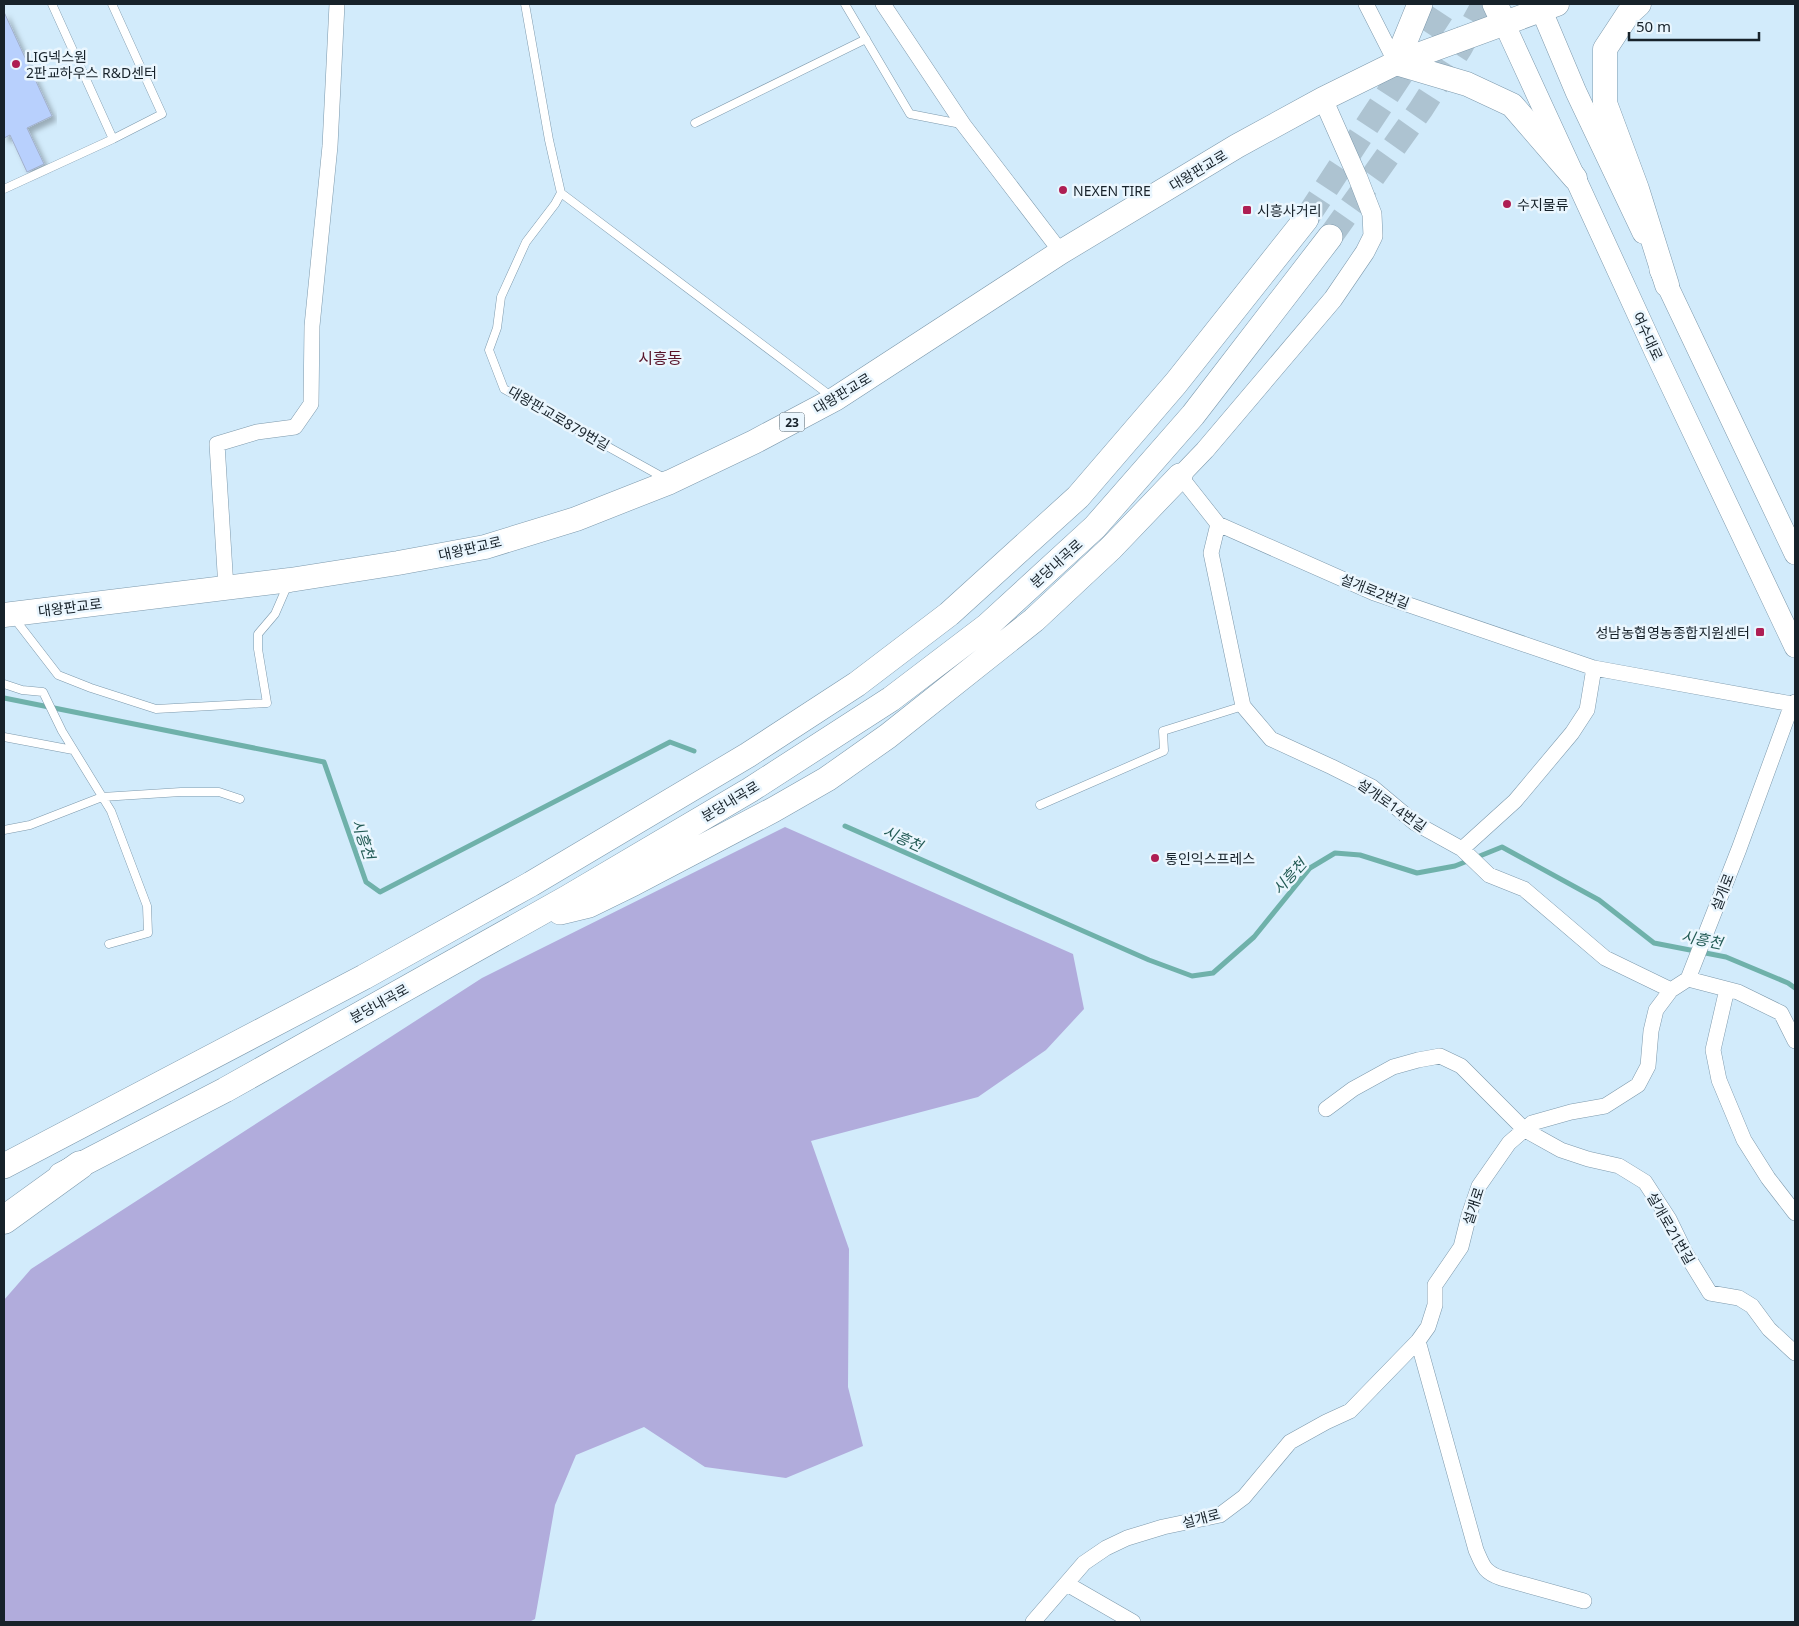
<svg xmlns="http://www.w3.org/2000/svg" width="1799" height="1626" font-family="'Noto Sans','Noto Sans KR',sans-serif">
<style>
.forest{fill:#b1acdc}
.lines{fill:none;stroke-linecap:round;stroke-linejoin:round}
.stream{stroke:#6fb1aa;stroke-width:5}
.building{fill:#b8d0fd;stroke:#a2b0cc;filter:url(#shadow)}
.trunk-tunnel{stroke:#adc3d1;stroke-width:25;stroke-dasharray:25 12;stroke-linecap:butt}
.service-casing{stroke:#7d99ac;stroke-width:9}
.minor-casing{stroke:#7d99ac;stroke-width:16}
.tertiary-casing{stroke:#7d99ac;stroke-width:20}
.secondary-casing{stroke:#7d99ac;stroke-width:22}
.primary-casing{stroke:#7d99ac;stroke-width:25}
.trunk-casing{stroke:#7d99ac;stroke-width:26}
.motorway-casing{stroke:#7d99ac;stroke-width:29}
.service{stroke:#fff;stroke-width:8}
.minor{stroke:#fff;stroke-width:15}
.tertiary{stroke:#fff;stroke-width:19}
.secondary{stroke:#fff;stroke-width:21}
.primary{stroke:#fff;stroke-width:24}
.trunk{stroke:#fff;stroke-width:25}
.motorway{stroke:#fff;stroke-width:28}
.poi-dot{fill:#ae1e53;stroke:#eaf6fe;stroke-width:2}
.labels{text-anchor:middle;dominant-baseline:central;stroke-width:5;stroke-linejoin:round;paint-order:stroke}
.shield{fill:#eaf6fe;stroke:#56626a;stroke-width:1}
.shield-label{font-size:12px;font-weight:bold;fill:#17222a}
.poi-label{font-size:14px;fill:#17222a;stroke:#eaf6fe;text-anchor:start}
.street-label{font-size:14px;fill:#17222a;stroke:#eaf6fe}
.water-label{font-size:15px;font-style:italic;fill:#235b55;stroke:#eaf6fe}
.quarter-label{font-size:16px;fill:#58142a;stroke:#eaf6fe}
</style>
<defs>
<filter id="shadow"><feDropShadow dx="4.5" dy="4.5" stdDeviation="2.5" flood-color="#0004"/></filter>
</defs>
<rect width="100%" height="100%" fill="#d2ebfb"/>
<!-- forest -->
<path class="forest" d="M785,827L1073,954L1084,1009L1046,1050L978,1097L811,1141L849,1249L848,1387L863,1446L786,1478L705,1467L644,1427L576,1455L555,1505L535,1619L529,1622H4V1300L31,1269L482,978Z"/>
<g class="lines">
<!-- stream -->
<path class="stream" d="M4,698L324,762L366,882L380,892L670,742L694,751
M845,826L1149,960L1192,976L1213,973L1254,937L1310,868L1335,853L1360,855L1417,873L1455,866L1502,847L1599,900L1654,943L1726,957L1788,983L1795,988"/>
</g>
<!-- building -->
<path class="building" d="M4,12L52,116L27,128L44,164L27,172L10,135L4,138Z"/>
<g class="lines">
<!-- trunk-tunnel -->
<path class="trunk-tunnel" d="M1306,219L1447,4
M1330,237L1421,109L1460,48L1484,4"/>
<defs>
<path id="service" d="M52,4L113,139
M525,4L549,140L561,193
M845,4L910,114L961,124
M695,123L866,39
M4,189L113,139L162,114L112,4
M666,479L504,389L489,350L497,328L501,297L526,242L555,204L561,193L832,397
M14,618L58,675L91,688L156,709L267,703L258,649V634L275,614L288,584
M4,684L22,690L43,692L62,731L111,811L147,906L148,933L109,944
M4,737L73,750
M1040,805L1164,751L1163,731L1243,706
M4,830L30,825L102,797L181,792H219L240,799"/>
<path id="minor" d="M883,4L963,124L1061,252
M1366,4L1396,63
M1180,476L1218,524L1374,593L1594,668L1792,704
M1218,524L1211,553L1243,706L1271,739L1332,767L1372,787L1415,823L1462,849L1489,875L1524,889L1605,958L1671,990
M226,588L217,444L257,432L295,427L311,404L312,326L330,146L337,4
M1462,849L1515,801L1572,733L1587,710L1594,668
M1688,979L1738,992L1781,1013L1795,1041
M1727,989L1713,1050L1719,1080L1744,1140L1768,1178L1795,1213
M1326,1109L1353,1089L1393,1067L1418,1060L1440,1056L1461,1066L1525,1130L1561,1150L1588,1159L1619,1166L1645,1182L1669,1219L1686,1254L1710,1293L1739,1298L1752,1306L1769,1329L1795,1353
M1418,1341L1476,1550C1483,1566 1484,1572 1501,1578L1584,1601
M1067,1584L1133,1622
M1033,1622L1084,1563L1106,1548L1127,1538L1163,1527L1220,1515L1244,1497L1290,1442L1326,1422L1350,1411L1418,1341L1428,1327L1435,1305V1285L1461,1247L1469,1215L1479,1186L1509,1143L1532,1123L1571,1112L1605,1106L1638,1085L1648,1066L1651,1031L1656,1010L1671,990L1688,979L1739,849L1792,704L1795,702"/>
<path id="tertiary" d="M1180,476L1205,450L1333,299L1365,252L1373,236L1372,214L1358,178L1323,99"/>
<path id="secondary" d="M1541,9L1576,92L1643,233
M1504,23L1656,354L1795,647
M1660,270L1795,554"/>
<path id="primary" d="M1639,4L1628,14L1605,49V103L1637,189L1667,285
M1396,63L1467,84L1512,105L1575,178
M4,615L290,580L398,563L485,547L576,519L670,482L754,442L835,399L1061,252L1237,146L1323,99L1396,63L1557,4"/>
<path id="trunk" d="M1495,4L1504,23
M1540,4L1541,9
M1396,63L1420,4
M560,912L589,905L634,883L773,810L827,779L888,736L1034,620L1111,548L1180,476
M4,1166L364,977L531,884L748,755L857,684L949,614L1078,497L1176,383L1306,219
M61,1175L225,1090L567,898L750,790L891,699L987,626L1095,527L1193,415L1330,237"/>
<path id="motorway" d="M4,1220L80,1165"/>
</defs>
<!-- service casing -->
<use href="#service" class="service-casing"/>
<!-- minor casing -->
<use href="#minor" class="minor-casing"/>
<!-- tertiary casing -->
<use href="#tertiary" class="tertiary-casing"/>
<!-- secondary casing -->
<use href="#secondary" class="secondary-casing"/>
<!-- primary casing -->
<use href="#primary" class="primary-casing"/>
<!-- trunk casing -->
<use href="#trunk" class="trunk-casing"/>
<!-- motorway casing -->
<use href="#motorway" class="motorway-casing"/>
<!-- service -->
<use href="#service" class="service"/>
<!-- minor -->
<use href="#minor" class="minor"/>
<!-- tertiary -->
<use href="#tertiary" class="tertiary"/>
<!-- secondary -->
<use href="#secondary" class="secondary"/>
<!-- primary -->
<use href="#primary" class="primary"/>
<!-- trunk -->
<use href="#trunk" class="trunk"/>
<!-- motorway -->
<use href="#motorway" class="motorway"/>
</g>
<!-- markers -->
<g class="poi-dot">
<circle cx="16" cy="64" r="5"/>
<circle cx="1063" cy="190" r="5"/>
<circle cx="1507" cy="204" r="5"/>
<rect x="1242" y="205" width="10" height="10" rx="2.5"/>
<rect x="1755" y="627" width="10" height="10" rx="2.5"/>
<circle cx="1155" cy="858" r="5"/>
</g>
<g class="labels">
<!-- shield labels -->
<rect class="shield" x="779.5" y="412.5" width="25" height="19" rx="4"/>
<g class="shield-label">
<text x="792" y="422">23</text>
</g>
<!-- poi labels -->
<g class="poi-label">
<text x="26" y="56">LIG넥스원<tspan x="26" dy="16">2판교하우스 R&amp;D센터</tspan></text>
<text x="1073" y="190">NEXEN TIRE</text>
<text x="1517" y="204">수지물류</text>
<text x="1257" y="210">시흥사거리</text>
<text x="1750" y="632" text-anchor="end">성남농협영농종합지원센터</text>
<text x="1165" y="858">통인익스프레스</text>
</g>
<!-- street labels -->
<g class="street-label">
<text transform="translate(1198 170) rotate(-31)">대왕판교로</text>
<text transform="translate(1648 336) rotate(65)">여수대로</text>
<text transform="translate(842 393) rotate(-31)">대왕판교로</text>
<text transform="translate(559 418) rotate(30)">대왕판교로879번길</text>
<text transform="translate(470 548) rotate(-13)">대왕판교로</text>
<text transform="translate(1056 563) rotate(-42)">분당내곡로</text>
<text transform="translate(1375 591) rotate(21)">설개로2번길</text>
<text transform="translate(70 607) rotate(-7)">대왕판교로</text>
<text transform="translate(730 801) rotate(-31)">분당내곡로</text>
<text transform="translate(1392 805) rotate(35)">설개로14번길</text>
<text transform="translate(1722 892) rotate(-69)">설개로</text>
<text transform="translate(379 1003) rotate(-29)">분당내곡로</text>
<text transform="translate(1473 1206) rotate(-72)">설개로</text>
<text transform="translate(1671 1228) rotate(60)">설개로21번길</text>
<text transform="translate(1201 1518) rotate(-15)">설개로</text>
</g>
<!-- water labels -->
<g class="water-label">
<text transform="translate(903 838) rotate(24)">시흥천</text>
<text transform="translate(364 839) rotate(71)">시흥천</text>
<text transform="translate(1289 876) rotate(-48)">시흥천</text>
<text transform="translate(1702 939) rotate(11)">시흥천</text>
</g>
<!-- quarter labels -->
<g class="quarter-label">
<text x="660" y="358">시흥동</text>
</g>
</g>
<!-- border -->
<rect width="1799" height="1626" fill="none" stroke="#17222a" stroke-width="10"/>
<!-- scale -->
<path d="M1629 32v8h130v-8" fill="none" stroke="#17222a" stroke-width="2.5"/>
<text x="1636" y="32" font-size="15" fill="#17222a" stroke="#eaf6fe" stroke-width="4" paint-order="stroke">50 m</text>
</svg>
